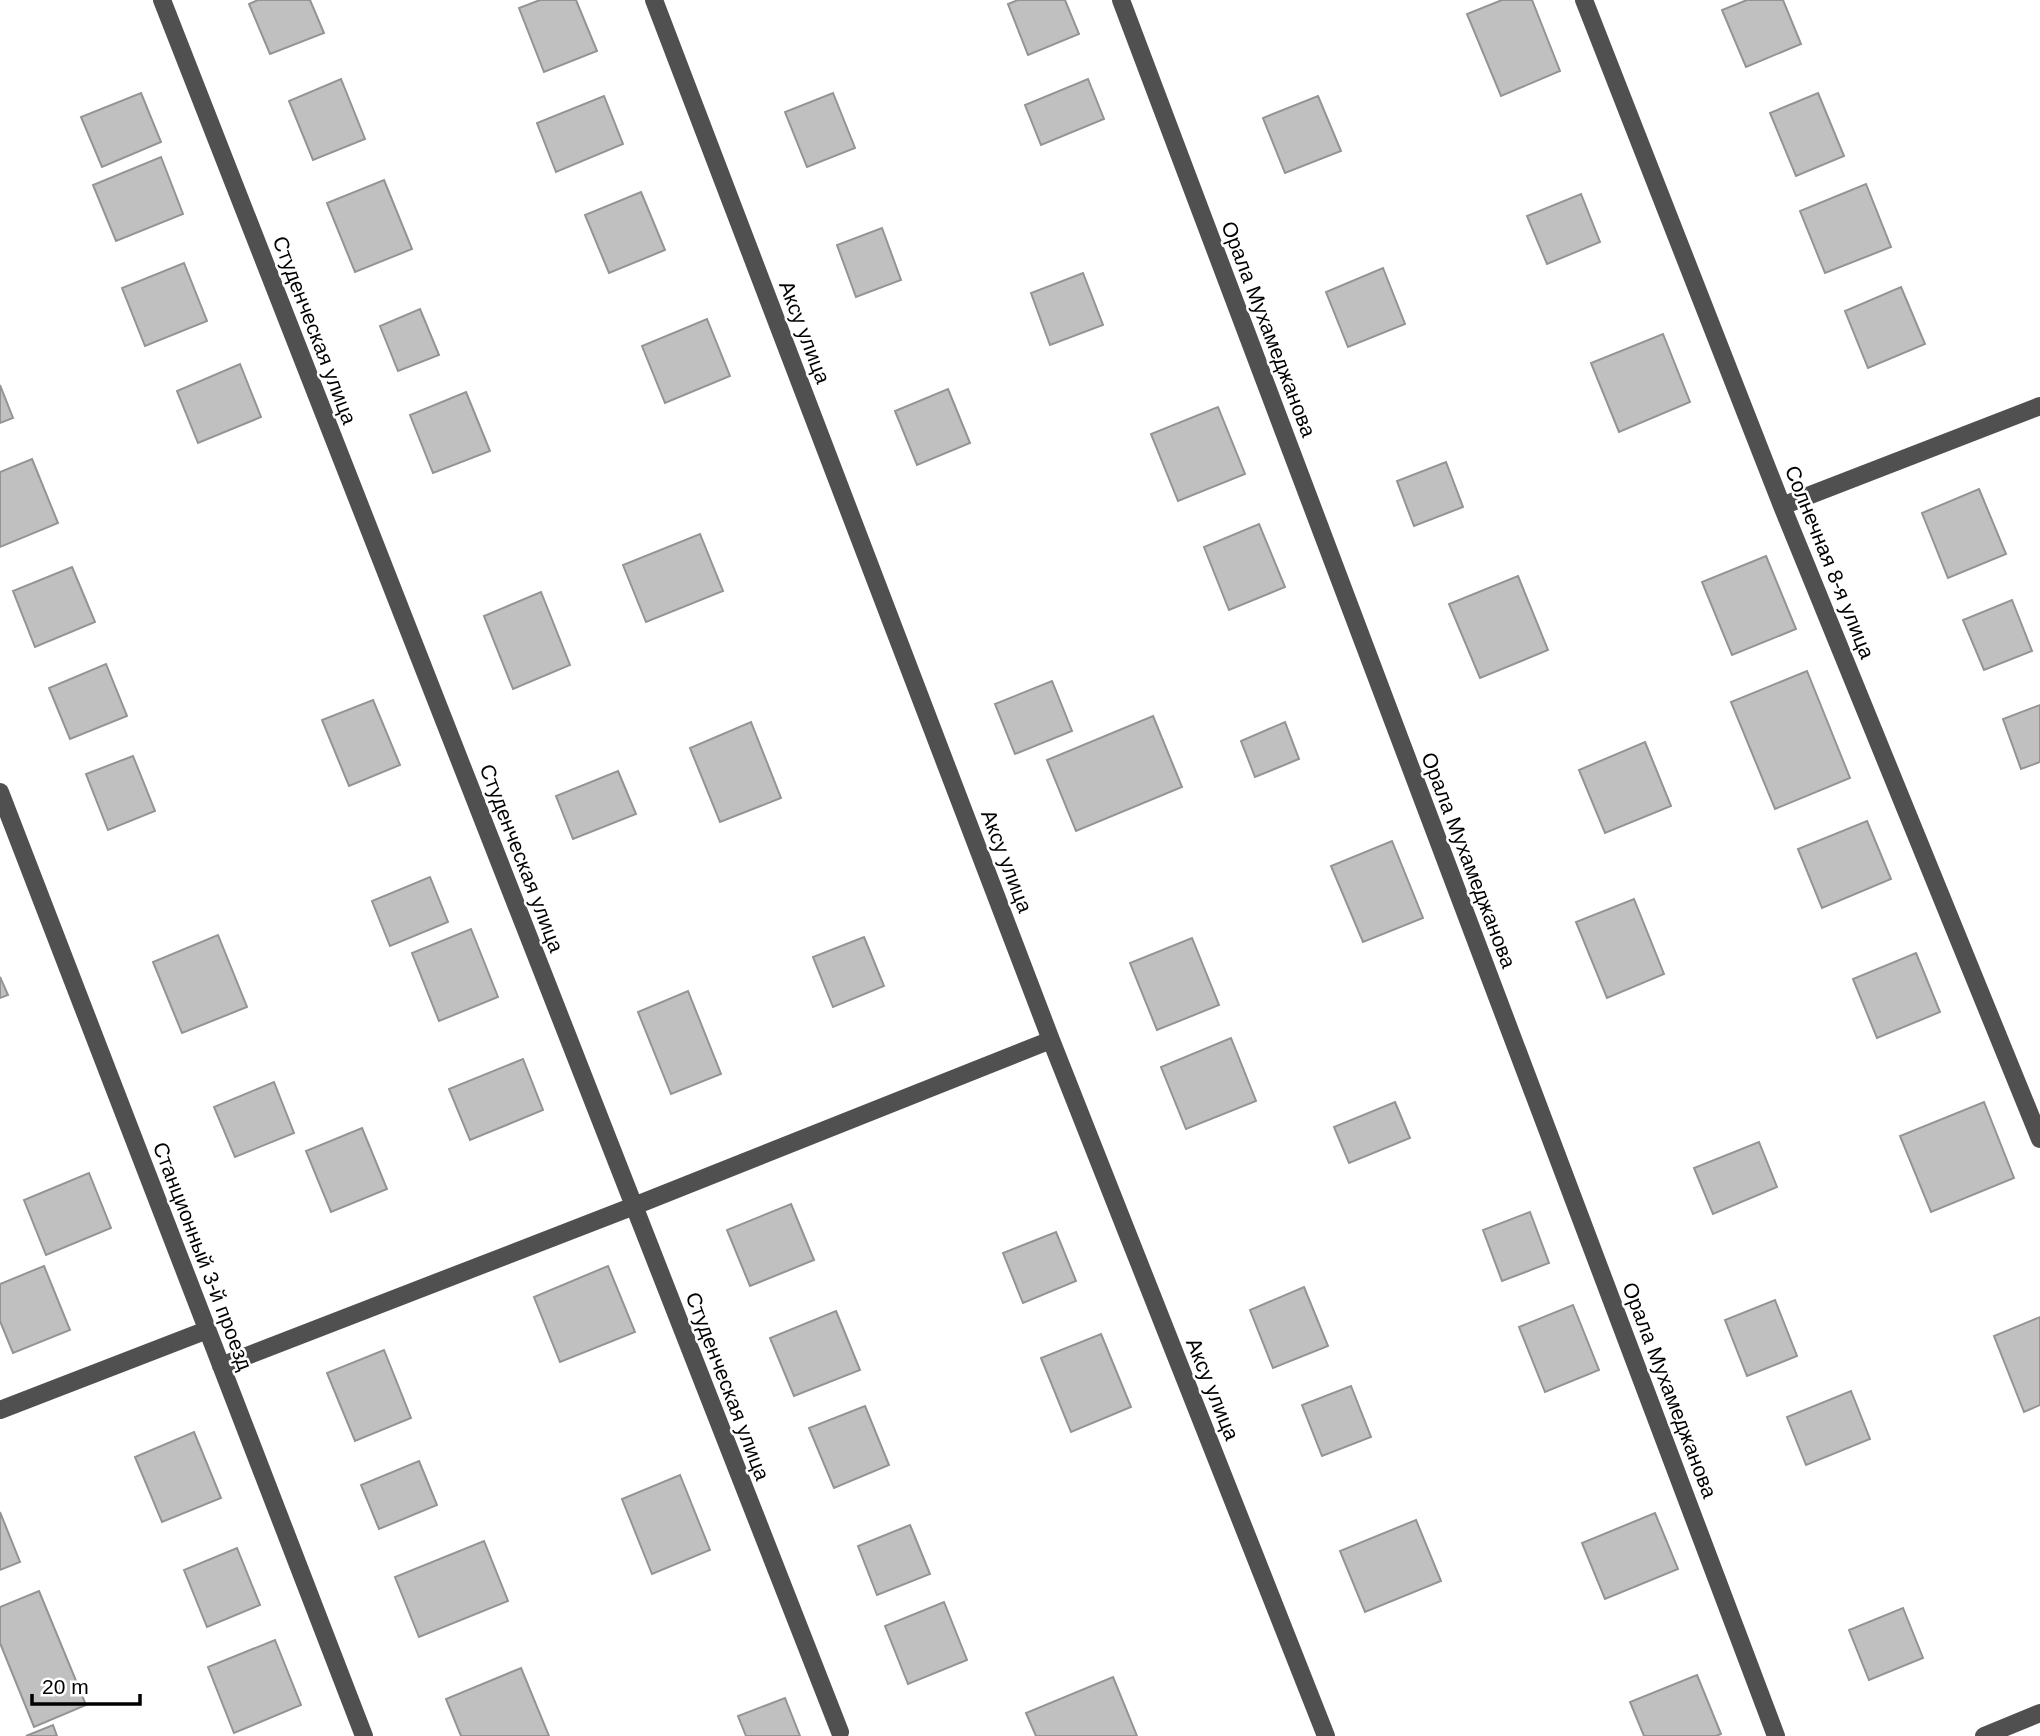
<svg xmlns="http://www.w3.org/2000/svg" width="2040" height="1736" font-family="Helvetica,sans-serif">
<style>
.building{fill:#c0c0c0;stroke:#949494;stroke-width:2}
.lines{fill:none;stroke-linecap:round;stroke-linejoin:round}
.minor{stroke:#505050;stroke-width:18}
.labels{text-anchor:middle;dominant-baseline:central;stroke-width:5;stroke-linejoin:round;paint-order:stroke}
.street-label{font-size:21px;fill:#000;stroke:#fff}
</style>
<rect width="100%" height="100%" fill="#fff"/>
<!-- building -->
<path class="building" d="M258,0H310L324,33L270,54L249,4Z
M540,0H576L597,51L544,72L519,8Z
M1018,0H1065L1079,34L1028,55L1008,4Z
M1502,0H1532L1560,71L1501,96L1467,14Z
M1747,0H1783L1801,44L1746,67L1722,10Z
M341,79L365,139L313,160L289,101Z
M1088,79L1104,119L1041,145L1025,105Z
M141,93L161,142L102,167L81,117Z
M833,93L855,148L807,167L785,112Z
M1818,93L1844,156L1796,176L1770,113Z
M604,96L623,144L556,172L537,123Z
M1318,96L1341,151L1285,173L1263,118Z
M161,157L183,214L116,241L93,185Z
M384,180L412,249L355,272L327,203Z
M1866,184L1891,247L1825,273L1800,211Z
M641,192L665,250L609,273L585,215Z
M1581,194L1600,242L1547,264L1527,216Z
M882,228L901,280L856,297L837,245Z
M184,263L207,321L145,346L122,288Z
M1383,268L1405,324L1348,347L1326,292Z
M1083,273L1103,325L1050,345L1031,293Z
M1901,287L1925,344L1868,368L1845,311Z
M420,309L439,355L398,371L380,326Z
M707,319L730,376L665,403L642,346Z
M1663,334L1690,402L1619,432L1591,363Z
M240,364L261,417L198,443L177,391Z
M0,385L13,418L0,423Z
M948,389L970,443L917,465L895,411Z
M466,392L490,451L433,473L410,415Z
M1218,407L1245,474L1178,501L1151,434Z
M32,459L58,523L0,547V472Z
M1446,462L1463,507L1414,526L1397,481Z
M1979,489L2006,554L1948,578L1922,513Z
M1259,524L1285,587L1229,610L1204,547Z
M700,534L723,591L646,622L623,565Z
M1766,556L1796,629L1732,655L1702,582Z
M72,567L95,622L35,647L13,591Z
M1518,576L1548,650L1480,678L1449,604Z
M541,592L570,665L513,689L484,616Z
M2012,600L2032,651L1984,670L1963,620Z
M106,664L127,716L70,739L49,688Z
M1807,671L1850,778L1775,809L1731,702Z
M1052,681L1072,731L1015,754L995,704Z
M373,700L400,765L349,786L322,720Z
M2040,705V762L2021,769L2003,719Z
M1153,716L1182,787L1076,831L1047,760Z
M751,722L781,798L720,822L690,748Z
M1285,722L1299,759L1255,777L1241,741Z
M1645,742L1671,806L1605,833L1579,770Z
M133,756L155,811L108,830L86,774Z
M618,771L636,814L573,839L556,796Z
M1867,821L1891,879L1822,908L1798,849Z
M1392,841L1423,918L1363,942L1331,866Z
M430,877L448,922L390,946L372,901Z
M1634,899L1664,974L1607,998L1576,922Z
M471,929L498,997L439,1021L412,953Z
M218,935L247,1007L182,1033L153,962Z
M864,937L884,986L833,1007L813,957Z
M1192,938L1219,1005L1157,1030L1130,963Z
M1916,953L1940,1012L1877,1038L1853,979Z
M0,977L8,995L0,998Z
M688,991L721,1074L671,1094L638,1012Z
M1231,1038L1256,1101L1186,1129L1161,1067Z
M523,1059L543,1110L470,1140L449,1089Z
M274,1082L294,1133L235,1157L214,1107Z
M1395,1102L1410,1138L1349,1163L1334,1127Z
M1984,1102L2014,1178L1931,1212L1900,1136Z
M362,1128L387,1189L331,1212L306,1151Z
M1759,1142L1777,1187L1713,1214L1694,1168Z
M89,1173L111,1228L46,1255L24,1200Z
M791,1204L814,1260L750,1286L727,1230Z
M1530,1212L1549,1263L1502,1281L1483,1230Z
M1056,1232L1076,1281L1023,1303L1003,1253Z
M44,1266L70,1330L13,1353L0,1321V1284Z
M608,1266L635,1332L560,1362L534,1297Z
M1304,1287L1328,1346L1273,1368L1250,1310Z
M1775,1300L1797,1356L1747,1376L1725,1320Z
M1573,1305L1599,1370L1545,1392L1519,1327Z
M836,1311L860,1370L794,1396L770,1338Z
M2040,1317V1405L2024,1412L1994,1336Z
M1101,1334L1131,1407L1071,1432L1041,1358Z
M384,1350L411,1418L355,1441L327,1373Z
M1351,1386L1371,1437L1322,1456L1302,1405Z
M1851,1391L1870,1439L1806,1465L1787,1417Z
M865,1406L889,1465L834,1488L809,1428Z
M194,1432L221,1498L162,1522L135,1457Z
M419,1461L437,1505L379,1529L361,1485Z
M680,1475L710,1550L652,1574L622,1499Z
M0,1512L20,1562L0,1570Z
M1655,1513L1678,1569L1605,1599L1582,1543Z
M1416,1520L1441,1581L1365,1612L1340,1551Z
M910,1525L930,1574L877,1595L858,1546Z
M484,1541L508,1601L419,1637L395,1577Z
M237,1548L260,1605L207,1627L184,1570Z
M39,1591L86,1705L34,1727L0,1643V1607Z
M944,1602L967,1660L908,1684L885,1626Z
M1903,1608L1923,1658L1869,1680L1849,1630Z
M275,1640L301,1705L234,1733L208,1667Z
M521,1668L549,1736H461L446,1699Z
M1697,1675L1721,1734L1716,1736H1644L1630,1702Z
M1113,1677L1137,1736H1036L1026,1713Z
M785,1698L800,1736H746L738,1716Z
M53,1725L57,1736H26Z"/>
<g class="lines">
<!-- minor -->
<path class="minor" d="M162,0L840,1732
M654,0L1051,1040L1326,1736
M1121,0L1776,1736
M1584,0L1782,506L2040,1139
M1782,506L2040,406
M0,792L364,1736
M221,1366L634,1206L1051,1040
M0,1410L207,1330
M1984,1736L2040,1713"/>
</g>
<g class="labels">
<!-- street labels -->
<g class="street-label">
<text transform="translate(1269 329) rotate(69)">Орала Мухамеджанова</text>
<text transform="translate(315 330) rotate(69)">Студенческая улица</text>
<text transform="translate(805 332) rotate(69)">Аксу улица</text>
<text transform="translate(1830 562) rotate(68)">Солнечная 8-я улица</text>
<text transform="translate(522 858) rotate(69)">Студенческая улица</text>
<text transform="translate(1469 860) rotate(69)">Орала Мухамеджанова</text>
<text transform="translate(1007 861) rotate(69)">Аксу улица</text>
<text transform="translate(203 1256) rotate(69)">Станционный 3-й проезд</text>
<text transform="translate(728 1386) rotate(69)">Студенческая улица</text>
<text transform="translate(1213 1389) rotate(68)">Аксу улица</text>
<text transform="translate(1670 1390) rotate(69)">Орала Мухамеджанова</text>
</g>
</g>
<!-- scale -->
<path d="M32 1694v10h108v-10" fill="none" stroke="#000000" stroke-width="3.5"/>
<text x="42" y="1694" font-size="21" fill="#000000" stroke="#ffffff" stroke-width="5" paint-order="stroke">20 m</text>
</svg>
